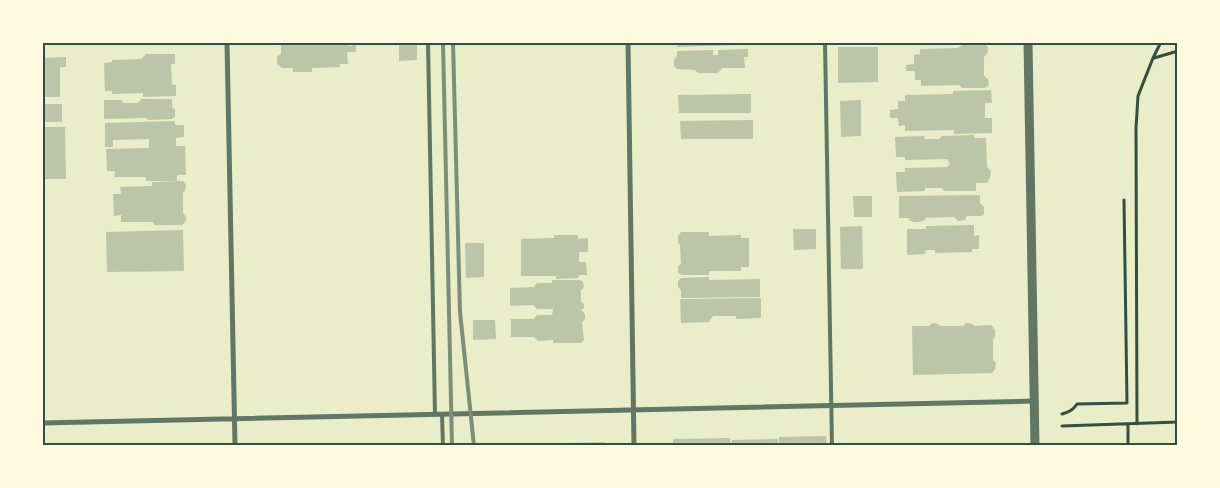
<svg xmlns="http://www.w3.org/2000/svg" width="1220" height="488" font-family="Inter,sans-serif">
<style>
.building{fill:#bcc5a7}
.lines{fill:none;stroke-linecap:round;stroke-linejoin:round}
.path{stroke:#344e41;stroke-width:3}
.service{stroke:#617663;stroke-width:4}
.minor{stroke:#617663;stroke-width:5}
.tertiary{stroke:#617663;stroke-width:9}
.rail{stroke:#7c8e77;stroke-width:4}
.neatline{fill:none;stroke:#344e41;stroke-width:2}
</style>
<rect width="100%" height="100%" fill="#e9edc9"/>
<!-- building -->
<path class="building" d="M278,42H347L348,46L356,45V52H347L348,64H340V67L312,68V72H293V68H282L277,64V57L281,54V46L278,44Z
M399,42H417V60L399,61Z
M677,42H743V45L677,47Z
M984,44L988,47V52L984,57V76L988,79L989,85L985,88H962L959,85L921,86V80H915V71H906V65L914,64V55L920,54V49L958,48L962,45Z
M838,47H878V82L838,83Z
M748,49V57H744L745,68H722L718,73H698L695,70L677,69L674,66V60L677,56V51L713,50V55H718V50Z
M146,54H175V64H171L172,85H176V96L143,97V93L112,94V91H105L104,63L112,62V60L141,59Z
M66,57V67H60V97H42V58Z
M991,90L992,103H985V118H992V133L954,134V130L905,131V125L899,126L898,118H890V110L898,109V101H905V95L953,94V91Z
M751,94V113H679L678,95Z
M141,99H172V107L175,110V117L172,119L149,120L146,118L104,119V100H122L123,103H138Z
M861,100V136L841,137L840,101Z
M42,104H62V122H42Z
M753,120V139H681L680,121Z
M175,121V125H184V137L176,138V146H185L186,175H177V181H146V177H114L115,171H107L106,149L149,148V139L113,140V147H105V123Z
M42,127H65L66,179H42Z
M974,135V138H986L987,167L991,171L990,178L987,183H976V191H944L942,188H925V191L897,192L896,172H905V168L947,167L950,164L947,159L905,160V157H896L895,137L924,136L925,139H939L942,136Z
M183,181L186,185L185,191L183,193V213L186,217V221L182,225H154L153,222H121V215L114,216L113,194H121L120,187L152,186V182Z
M980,195V203L984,207V214L981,216H967L965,220L958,221L954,217L925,218V220L920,222H914L909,220V218H899V196Z
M853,196H872V217H854Z
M974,225V236L979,235V249H972V252L935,253V250H926L925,254L907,255V229H926V226Z
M862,226L863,269H841L840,227Z
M793,229H816V249L794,250Z
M183,230L184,271L107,272L106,232Z
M681,232H709V236L741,235V238H749V267H741V271H709V275H682L678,273V266L681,264L680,245L678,242V236Z
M554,235H578V239L588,238V252H579V262H586L587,275H579L578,278L556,279V276H521V239L554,238Z
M465,243H484V277L466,278Z
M709,277V280L760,279V297L681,298V290L678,287V281L681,278Z
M552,280H580L583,282L584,287L581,290V302L584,304V308L581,310L585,314V319L582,322L584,340L581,343H553V340L538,341L534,337H511V319H534L537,315H552L553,309H537L533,305L510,306V288L534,287L537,283H552Z
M761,298V318L736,319V316H713L709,322L681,323L680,299Z
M473,320H495L496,339L473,340Z
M933,323L938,324L941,326H963L966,323L972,324L974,326L991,325L995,330V336L993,340V360L996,362L995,369L992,373L913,375L912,326H929Z
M826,436L827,446H779V437Z
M730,438L731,446H673V439Z
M778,439V446H732V440Z
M605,442V446H518V444Z"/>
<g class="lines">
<!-- path -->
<path class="path" d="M1177,42L1178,43
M1154,58L1178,51
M1062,414C1069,412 1073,410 1077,404L1127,403L1124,200
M1128,424V446
M1137,424L1136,128L1138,96L1153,58L1161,42
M1062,426L1178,422"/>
<!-- service -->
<path class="service" d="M428,42L435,414
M825,42L832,446
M442,414L443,446"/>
<!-- minor -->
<path class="minor" d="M227,42L235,446
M628,42L634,446
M42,423L1035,401"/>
<!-- tertiary -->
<path class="tertiary" d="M1028,42L1035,446"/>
<!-- rail -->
<path class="rail" d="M443,42L452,446
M453,42L460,312L474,446"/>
</g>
<!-- border -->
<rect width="1220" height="488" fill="none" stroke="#fefae0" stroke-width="88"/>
<rect x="44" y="44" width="1132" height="400" class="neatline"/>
</svg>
